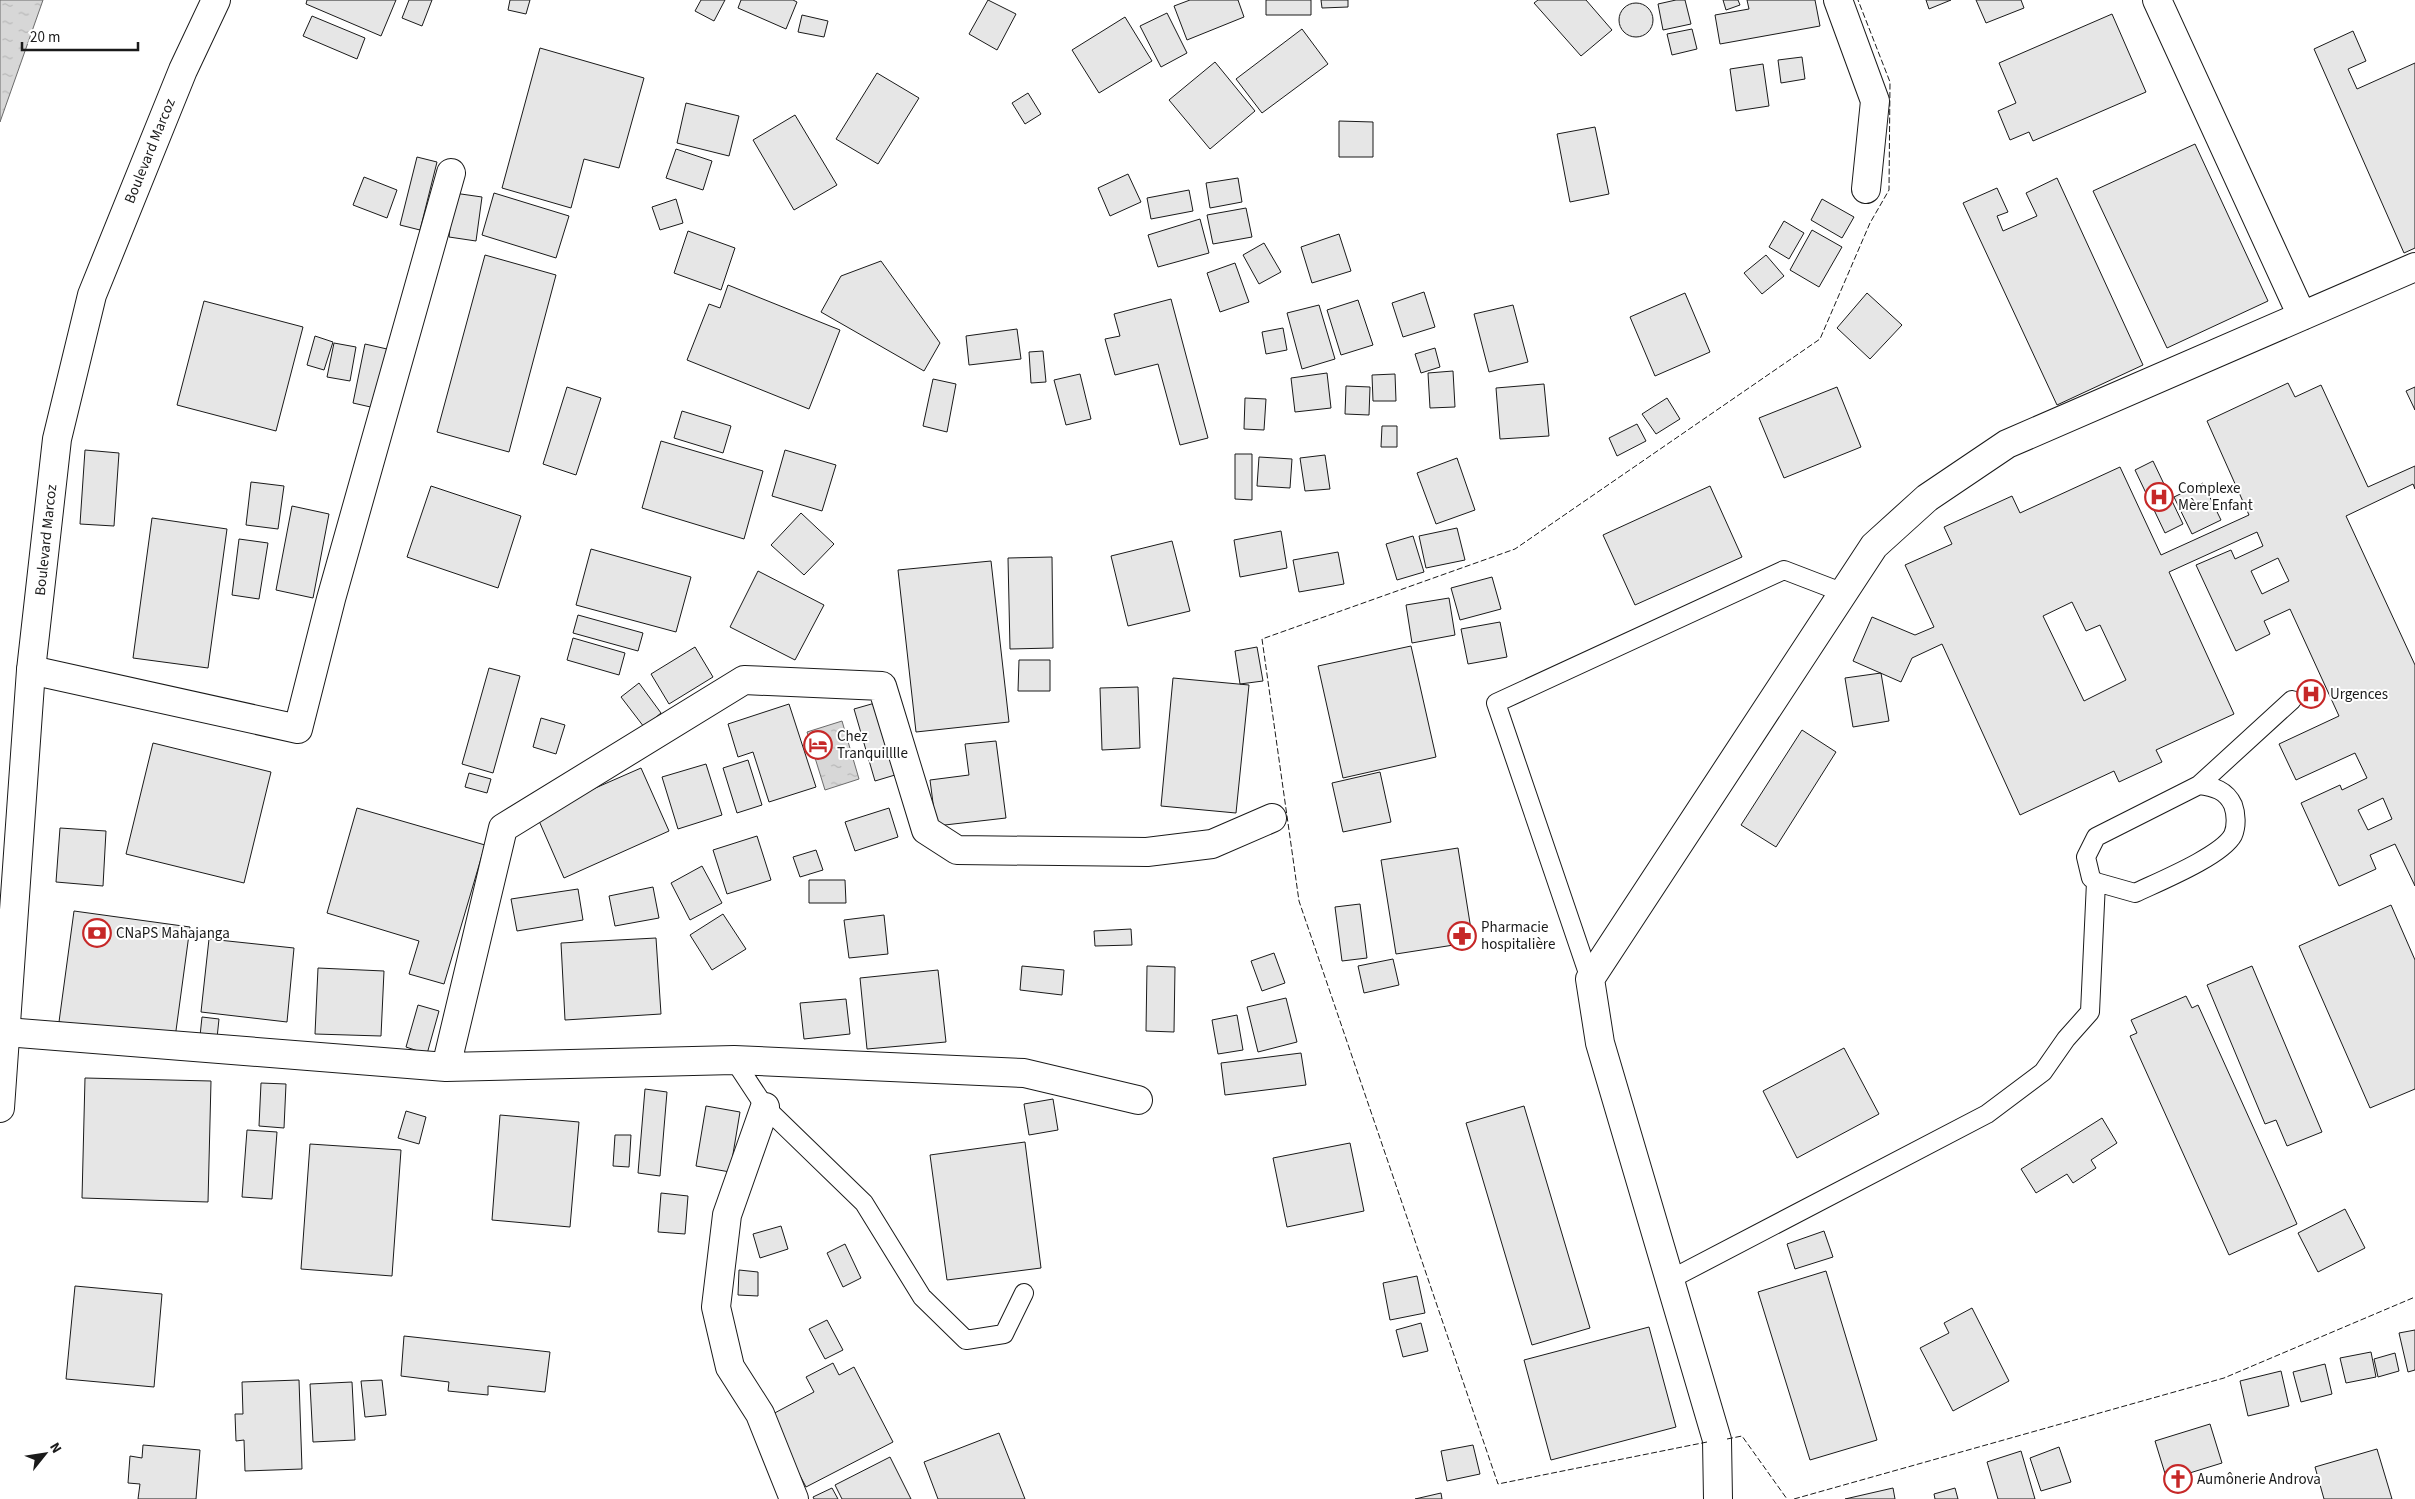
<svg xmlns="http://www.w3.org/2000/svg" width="2415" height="1499" font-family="'Source Sans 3',sans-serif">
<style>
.water{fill:url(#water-ripples);stroke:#6a6a6a}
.building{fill:#e6e6e6;stroke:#1a1a1a;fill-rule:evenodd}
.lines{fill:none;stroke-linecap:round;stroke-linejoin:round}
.lane-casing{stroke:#1a1a1a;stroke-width:20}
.street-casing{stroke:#1a1a1a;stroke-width:30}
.secondary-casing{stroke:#1a1a1a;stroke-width:30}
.lane{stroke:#fff;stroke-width:18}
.street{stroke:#fff;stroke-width:28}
.secondary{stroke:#fff;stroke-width:28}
.fence{stroke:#1a1a1a;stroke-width:1;stroke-dasharray:6 2.5;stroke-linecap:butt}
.labels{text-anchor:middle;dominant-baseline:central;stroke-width:4;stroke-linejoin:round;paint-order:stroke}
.street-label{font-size:15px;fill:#1a1a1a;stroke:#fff}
.poi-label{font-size:15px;fill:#1a1a1a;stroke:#fff;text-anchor:start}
</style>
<defs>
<pattern id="water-ripples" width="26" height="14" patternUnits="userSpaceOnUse" patternTransform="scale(1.25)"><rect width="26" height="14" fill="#d7d7d7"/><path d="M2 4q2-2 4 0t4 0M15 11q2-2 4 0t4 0" fill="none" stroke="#b8b8b8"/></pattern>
</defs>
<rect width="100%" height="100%" fill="#fff"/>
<!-- water -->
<path class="water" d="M0,0H43L0,122Z
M842,721L859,779L825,790L807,732Z"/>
<!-- building -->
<path class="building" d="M307,0H396L381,36L306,4Z
M409,0H432L422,26L402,18Z
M510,0H530L526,14L508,10Z
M701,0H725L714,21L695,11Z
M741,0H793L797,2L786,29L738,8Z
M988,0L1016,14L997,50L969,34Z
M1190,0H1238L1244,17L1187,40L1174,6Z
M1266,0H1311V15H1266Z
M1321,0H1348V7L1322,8Z
M1538,0H1586L1612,30L1581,56L1534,3Z
M1676,0H1685L1691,24L1663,30L1658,4Z
M1723,0H1738L1740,5L1726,10Z
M1747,0H1815L1820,26L1720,44L1715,15L1749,9Z
M1926,0H1951L1929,9Z
M1976,0H2021L2024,8L1986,23Z
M1619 20a17 17 0 1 1 34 0a17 17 0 1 1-34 0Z
M1167,13L1187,53L1161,67L1140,26Z
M2112,14L2146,92L2033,141L2029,132L2010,140L1998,111L2016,103L1999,63Z
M802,15L828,21L824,37L798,32Z
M312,16L365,38L357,59L303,36Z
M1125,17L1152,61L1099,93L1072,50Z
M1302,29L1328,64L1262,113L1236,79Z
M1692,29L1697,49L1672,55L1667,34Z
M2353,31L2366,61L2348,69L2357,89L2415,63V248L2404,253L2314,49Z
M540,48L644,78L619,168L584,159L571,208L502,188Z
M1802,57L1805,79L1781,83L1778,60Z
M1215,62L1255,111L1210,149L1169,100Z
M1763,64L1769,106L1736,111L1730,69Z
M877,73L919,98L878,164L836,139Z
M1028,93L1041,114L1025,124L1012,103Z
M686,103L739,116L729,156L677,143Z
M795,115L837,185L794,210L753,140Z
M1339,121L1373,122V157H1339Z
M1595,127L1609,194L1570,202L1557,134Z
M2195,144L2268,301L2167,348L2093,191Z
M676,149L712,161L703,190L666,178Z
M417,157L437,162L420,230L400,225Z
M1128,174L1141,202L1110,216L1098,188Z
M364,177L397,190L387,218L353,205Z
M1238,178L1242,202L1210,208L1206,183Z
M2057,178L2143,365L2057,405L1963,203L1997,188L2008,212L1997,216L2003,231L2037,216L2026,193Z
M1189,190L1193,211L1151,219L1147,198Z
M454,193L482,197L476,241L449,237Z
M494,193L569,216L556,258L482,235Z
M676,199L683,223L660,230L652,207Z
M1822,199L1854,217L1842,238L1811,220Z
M1246,208L1252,237L1213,244L1207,215Z
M1200,219L1209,253L1158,267L1148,235Z
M1784,221L1804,233L1789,259L1769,247Z
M1812,230L1842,247L1819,287L1790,270Z
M688,231L735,248L721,290L674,273Z
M1339,234L1351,271L1312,283L1301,247Z
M1264,243L1281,272L1259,284L1243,255Z
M485,255L556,275L509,452L437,432Z
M1766,255L1784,276L1762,294L1744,273Z
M881,261L940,343L924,371L821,312L841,276Z
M1235,263L1249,302L1220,312L1207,273Z
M728,285L840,330L809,409L687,360L709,304L720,308Z
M1424,292L1435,327L1403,337L1392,303Z
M1685,293L1710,352L1655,376L1630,317Z
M1867,293L1902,325L1870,359L1837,328Z
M1171,299L1208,438L1180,445L1158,364L1115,375L1105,339L1120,336L1114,314Z
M1358,300L1373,345L1341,355L1327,310Z
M204,301L303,327L276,431L177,405Z
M1319,305L1335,359L1302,369L1287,313Z
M1513,305L1528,362L1489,372L1474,314Z
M1283,328L1287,350L1266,354L1262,332Z
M1017,329L1021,359L969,365L966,336Z
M315,336L333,342L324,370L307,365Z
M334,343L356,347L350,381L327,377Z
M365,344L387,349L375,408L353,403Z
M1435,348L1440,367L1421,373L1415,354Z
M1043,351L1046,382L1031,383L1029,352Z
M1453,371L1455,407L1430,408L1428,373Z
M1327,373L1331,408L1295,412L1291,378Z
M1080,374L1091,419L1066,425L1054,380Z
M1395,374L1396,401H1373L1372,375Z
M933,379L956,384L947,432L923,426Z
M2288,383L2295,397L2321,385L2368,487L2415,466V489L2413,484L2346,516L2415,665V886L2395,844L2370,855L2376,869L2339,886L2301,803L2340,785L2342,790L2367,778L2355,753L2296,780L2279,744L2339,716L2290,609L2264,621L2270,634L2236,651L2196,565L2231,550L2235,559L2263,546L2257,532L2169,572L2234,714L2156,750L2162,762L2119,782L2114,771L2020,815L1942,644L1912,658L1901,682L1853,661L1872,617L1915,635L1934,627L1905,565L1952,544L1944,527L2012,496L2020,513L2120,467L2161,555L2249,515L2207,421ZM2278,558L2289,581L2262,594L2251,571ZM2072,602L2086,631L2100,625L2126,680L2084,701L2043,616ZM2383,798L2392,819L2368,830L2358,810Z
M1544,384L1549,436L1500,439L1496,388Z
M1346,386L1370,387L1369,415L1345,414Z
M567,387L601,398L576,475L543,464Z
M1837,387L1861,447L1784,478L1759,418Z
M2415,387V410L2406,391Z
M1245,398L1266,399L1264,430L1244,429Z
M1667,398L1680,419L1656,434L1642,414Z
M682,411L731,426L723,453L674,438Z
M1637,424L1646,441L1617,456L1609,438Z
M1382,426H1397V447H1381Z
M661,441L763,471L744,539L642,508Z
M85,450L119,453L114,526L80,524Z
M785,450L836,465L822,511L772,496Z
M1235,454H1252V500L1235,499Z
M1325,455L1330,489L1305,491L1300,458Z
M1259,457L1292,459L1290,488L1257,486Z
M1457,458L1475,510L1436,524L1417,473Z
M2153,461L2183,524L2165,533L2135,470Z
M251,482L284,486L278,529L246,525Z
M2203,483L2221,520L2192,534L2174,497Z
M431,486L521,516L498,588L407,557Z
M1710,486L1742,557L1635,605L1603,535Z
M292,506L329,514L313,598L276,590Z
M801,513L834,544L804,575L771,545Z
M152,518L227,529L208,668L133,658Z
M1457,528L1465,560L1426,568L1419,536Z
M1281,531L1287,568L1240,577L1234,540Z
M1413,536L1424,572L1397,580L1386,544Z
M239,539L268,543L259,599L232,595Z
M1172,541L1190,611L1128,626L1111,556Z
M591,549L691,577L676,632L576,605Z
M1338,552L1344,584L1299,592L1293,560Z
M1052,557L1053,648L1010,649L1008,558Z
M991,561L1009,722L916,732L898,570Z
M758,571L824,605L795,660L730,627Z
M1492,577L1501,609L1460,620L1451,588Z
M1449,598L1455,635L1412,643L1406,605Z
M578,615L643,633L638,651L573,633Z
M1500,622L1507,657L1468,664L1461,629Z
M573,638L625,653L619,675L567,660Z
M1411,646L1436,757L1343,778L1318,666Z
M695,647L713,677L669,704L651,674Z
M1257,647L1263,681L1240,684L1235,651Z
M1019,660H1050V691H1018Z
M489,668L520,676L493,773L462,764Z
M1881,673L1889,721L1853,727L1845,678Z
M1173,678L1249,685L1236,813L1161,806Z
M639,683L661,713L644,727L621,697Z
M1138,687L1140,748L1102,750L1100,688Z
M875,703L895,775L875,781L854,709Z
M789,704L816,787L769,802L753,752L738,757L728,724Z
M541,718L565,725L556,754L533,747Z
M1802,730L1836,752L1776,847L1741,825Z
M996,741L1006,818L936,826L930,780L969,775L965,744Z
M153,743L271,772L244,883L126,854Z
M748,760L762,805L737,813L723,768Z
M706,764L722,815L678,829L662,777Z
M641,768L669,831L564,878L536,814Z
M1380,772L1391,822L1343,832L1332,783Z
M469,773L491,779L487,793L465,787Z
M357,808L485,845L444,984L409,974L419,941L327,913Z
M889,808L898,837L855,851L845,822Z
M60,828L106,831L103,886L56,882Z
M757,836L771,880L727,894L713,850Z
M1458,848L1473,942L1396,954L1381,860Z
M816,850L823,870L800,877L793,857Z
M702,866L722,903L690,920L671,883Z
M809,880H845L846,903H809Z
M653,887L659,918L615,926L609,896Z
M578,889L583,920L517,931L511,899Z
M1360,904L1367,958L1342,961L1335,907Z
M2391,905L2415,960V1089L2370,1108L2299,946Z
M74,911L190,927L175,1038L59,1022Z
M723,914L746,949L712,970L690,935Z
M884,915L888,954L849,958L844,920Z
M1131,929L1132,945L1095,946L1094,931Z
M656,938L661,1014L565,1020L561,943Z
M209,939L294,948L287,1022L201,1012Z
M1274,953L1285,983L1262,991L1251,961Z
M1393,959L1399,985L1364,993L1358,966Z
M1022,966L1064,970L1062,995L1020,990Z
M1147,966L1175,967L1174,1032L1146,1031Z
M2252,966L2322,1132L2287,1146L2276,1120L2265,1124L2207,985Z
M318,968L384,971L381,1036L315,1034Z
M938,970L946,1042L867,1049L860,978Z
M2186,996L2192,1008L2198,1005L2297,1224L2229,1255L2130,1036L2137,1033L2131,1020Z
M1286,998L1297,1042L1258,1052L1247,1007Z
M846,999L850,1034L804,1039L800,1003Z
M418,1005L439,1011L427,1054L406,1047Z
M1237,1015L1243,1050L1218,1054L1212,1020Z
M202,1017L219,1019L217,1038L200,1036Z
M1844,1048L1879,1114L1797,1158L1763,1091Z
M1301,1053L1306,1085L1225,1095L1221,1063Z
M85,1078L211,1081L208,1202L82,1198Z
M261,1083L286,1084L284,1128L259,1126Z
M645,1089L667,1092L660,1176L638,1173Z
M1053,1099L1058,1130L1029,1135L1024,1104Z
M706,1106L740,1112L730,1172L696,1166Z
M1524,1106L1590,1328L1532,1345L1466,1123Z
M406,1111L426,1117L419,1144L398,1138Z
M500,1115L579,1122L570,1227L492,1220Z
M2102,1118L2117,1143L2091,1160L2096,1168L2073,1183L2067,1174L2036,1193L2021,1169Z
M247,1130L277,1132L272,1199L242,1197Z
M615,1135H631L629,1167L613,1166Z
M1025,1142L1041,1268L947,1280L930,1155Z
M1350,1143L1364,1211L1287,1227L1273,1158Z
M310,1144L401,1150L392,1276L301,1269Z
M661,1193L688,1196L685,1234L658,1232Z
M2345,1209L2365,1248L2318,1272L2298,1233Z
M781,1226L788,1249L760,1258L753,1234Z
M1824,1231L1833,1257L1795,1269L1787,1244Z
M845,1244L861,1278L843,1287L827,1253Z
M739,1270L758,1272V1296L738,1295Z
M1826,1271L1877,1440L1810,1460L1758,1292Z
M1417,1276L1425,1313L1390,1320L1383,1283Z
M75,1286L162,1294L154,1387L66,1379Z
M1972,1308L2009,1381L1953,1411L1920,1348L1949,1333L1944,1323Z
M827,1320L843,1350L825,1359L809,1329Z
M1421,1323L1428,1351L1403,1357L1396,1330Z
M1649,1327L1676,1427L1551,1460L1524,1360Z
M2415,1330V1370L2408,1372L2399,1333Z
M404,1336L550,1352L545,1392L488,1386V1395L448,1391L449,1382L401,1376Z
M2371,1352L2376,1377L2346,1383L2340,1358Z
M2395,1353L2399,1371L2378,1377L2374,1359Z
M833,1363L839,1375L854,1367L893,1442L806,1487L769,1416L814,1392L806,1377Z
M2325,1364L2332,1394L2301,1402L2293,1372Z
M2281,1371L2289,1406L2248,1416L2240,1381Z
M299,1380L302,1469L245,1471L244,1440L236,1441L235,1414H243L242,1382Z
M382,1380L386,1415L365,1417L361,1381Z
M352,1382L355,1440L313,1442L310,1384Z
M2210,1424L2222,1463L2167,1480L2155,1441Z
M999,1433L1025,1499H938L924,1462Z
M143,1445L200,1450L196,1499H138L140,1484L128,1483L130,1456L142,1458Z
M1473,1445L1480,1474L1447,1481L1441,1451Z
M2059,1447L2071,1482L2041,1491L2030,1458Z
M2377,1449L2392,1499H2324L2315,1467Z
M2021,1451L2035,1499H1998L1987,1462Z
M890,1457L911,1499H842L835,1485Z
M832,1488L838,1499H814L813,1497Z
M1893,1488L1895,1499H1845Z
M1955,1488L1958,1499H1935L1934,1494Z
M1441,1493L1442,1499H1415Z"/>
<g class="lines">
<defs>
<path id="lane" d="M2199,785C2214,787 2226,790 2233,805C2236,813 2237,826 2233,835C2222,856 2158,882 2135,893L2096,882L2091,878L2086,857L2096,837Z
M2199,785L2292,700
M1590,979L1496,703L1784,570L1844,593
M734,1060L765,1107L864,1203L922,1297L966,1340L1004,1334L1024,1293
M1671,1279L1987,1114L2043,1072L2066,1039L2090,1012L2096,882"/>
<path id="street" d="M1838,0L1875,101L1866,189
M2157,0L2302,316
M31,670L298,729L331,599L451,173
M6,1032L446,1067L734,1060L1024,1073L1138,1100
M446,1067L503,828L744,680L882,686L926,830L957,850L1147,852L1212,844L1272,818
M765,1107L727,1215L716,1307L730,1367L760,1414L794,1499
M1718,1499L1717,1440L1600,1043L1590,979L1874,546L1927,498L2007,444L2415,267"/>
<path id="secondary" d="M0,1108L31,670L57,439L92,295L183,70L216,0"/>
</defs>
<!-- lane casing -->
<use href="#lane" class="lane-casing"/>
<!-- street casing -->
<use href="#street" class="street-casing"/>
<!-- secondary casing -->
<use href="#secondary" class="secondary-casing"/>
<!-- lane -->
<use href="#lane" class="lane"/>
<!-- street -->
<use href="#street" class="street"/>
<!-- secondary -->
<use href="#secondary" class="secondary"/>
<!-- fence -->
<path class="fence" d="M1727,1439L1742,1436L1787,1499
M1707,1442L1498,1484L1299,901L1262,639L1515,549L1820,339L1870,223L1889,190L1890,82L1858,0
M1794,1499L2224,1378L2415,1297"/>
</g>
<!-- icons -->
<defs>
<symbol id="hospital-ring" viewBox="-11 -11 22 22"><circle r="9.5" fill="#fff" stroke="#c62828" stroke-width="1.5"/><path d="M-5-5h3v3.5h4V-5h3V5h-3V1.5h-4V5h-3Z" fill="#c62828"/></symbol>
<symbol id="hotel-ring" viewBox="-11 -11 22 22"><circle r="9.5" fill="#fff" stroke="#c62828" stroke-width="1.5"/><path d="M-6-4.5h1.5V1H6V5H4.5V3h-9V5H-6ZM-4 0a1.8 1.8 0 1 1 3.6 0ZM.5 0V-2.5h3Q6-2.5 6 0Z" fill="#c62828"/></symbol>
<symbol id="bank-ring" viewBox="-11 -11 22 22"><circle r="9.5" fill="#fff" stroke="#c62828" stroke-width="1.5"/><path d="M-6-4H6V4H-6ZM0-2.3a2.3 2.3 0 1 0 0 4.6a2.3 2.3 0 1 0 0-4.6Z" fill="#c62828"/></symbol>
<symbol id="pharmacy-ring" viewBox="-11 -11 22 22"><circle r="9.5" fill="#fff" stroke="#c62828" stroke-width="1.5"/><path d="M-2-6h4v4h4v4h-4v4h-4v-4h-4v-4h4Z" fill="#c62828"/></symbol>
<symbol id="church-ring" viewBox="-11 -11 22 22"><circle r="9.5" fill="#fff" stroke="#c62828" stroke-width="1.5"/><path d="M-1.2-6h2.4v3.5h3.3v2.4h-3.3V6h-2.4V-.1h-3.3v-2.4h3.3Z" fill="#c62828"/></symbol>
</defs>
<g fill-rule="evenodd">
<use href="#hospital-ring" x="2143" y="481" width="32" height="32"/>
<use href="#hospital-ring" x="2295" y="678" width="32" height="32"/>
<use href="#hotel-ring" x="802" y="729" width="32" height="32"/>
<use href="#bank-ring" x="81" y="917" width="32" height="32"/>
<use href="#pharmacy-ring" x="1446" y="920" width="32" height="32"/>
<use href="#church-ring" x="2162" y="1463" width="32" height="32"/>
</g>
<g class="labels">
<!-- street labels -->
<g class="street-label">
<text transform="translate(150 151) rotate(-68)">Boulevard Marcoz</text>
<text transform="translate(46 540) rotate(-84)">Boulevard Marcoz</text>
</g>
<!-- poi labels -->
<g class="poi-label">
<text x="2178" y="488">Complexe<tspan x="2178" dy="17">Mère Enfant</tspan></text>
<text x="2330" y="694">Urgences</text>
<text x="837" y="736">Chez<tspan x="837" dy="17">Tranquilllle</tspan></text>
<text x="1481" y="927">Pharmacie<tspan x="1481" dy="17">hospitalière</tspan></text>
<text x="116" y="933">CNaPS Mahajanga</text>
<text x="2197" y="1479">Aumônerie Androva</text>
</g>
</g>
<!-- north arrow -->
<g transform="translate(45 1454) rotate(60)" stroke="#ffffff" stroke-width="4" paint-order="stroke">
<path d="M0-4L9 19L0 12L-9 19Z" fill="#1a1a1a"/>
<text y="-8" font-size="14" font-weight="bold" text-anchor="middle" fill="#1a1a1a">N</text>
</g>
<!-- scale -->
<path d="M22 42v8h116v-8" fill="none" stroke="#1a1a1a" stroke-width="2.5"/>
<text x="30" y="42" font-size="15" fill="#1a1a1a" stroke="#ffffff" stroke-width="4" paint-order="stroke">20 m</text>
</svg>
